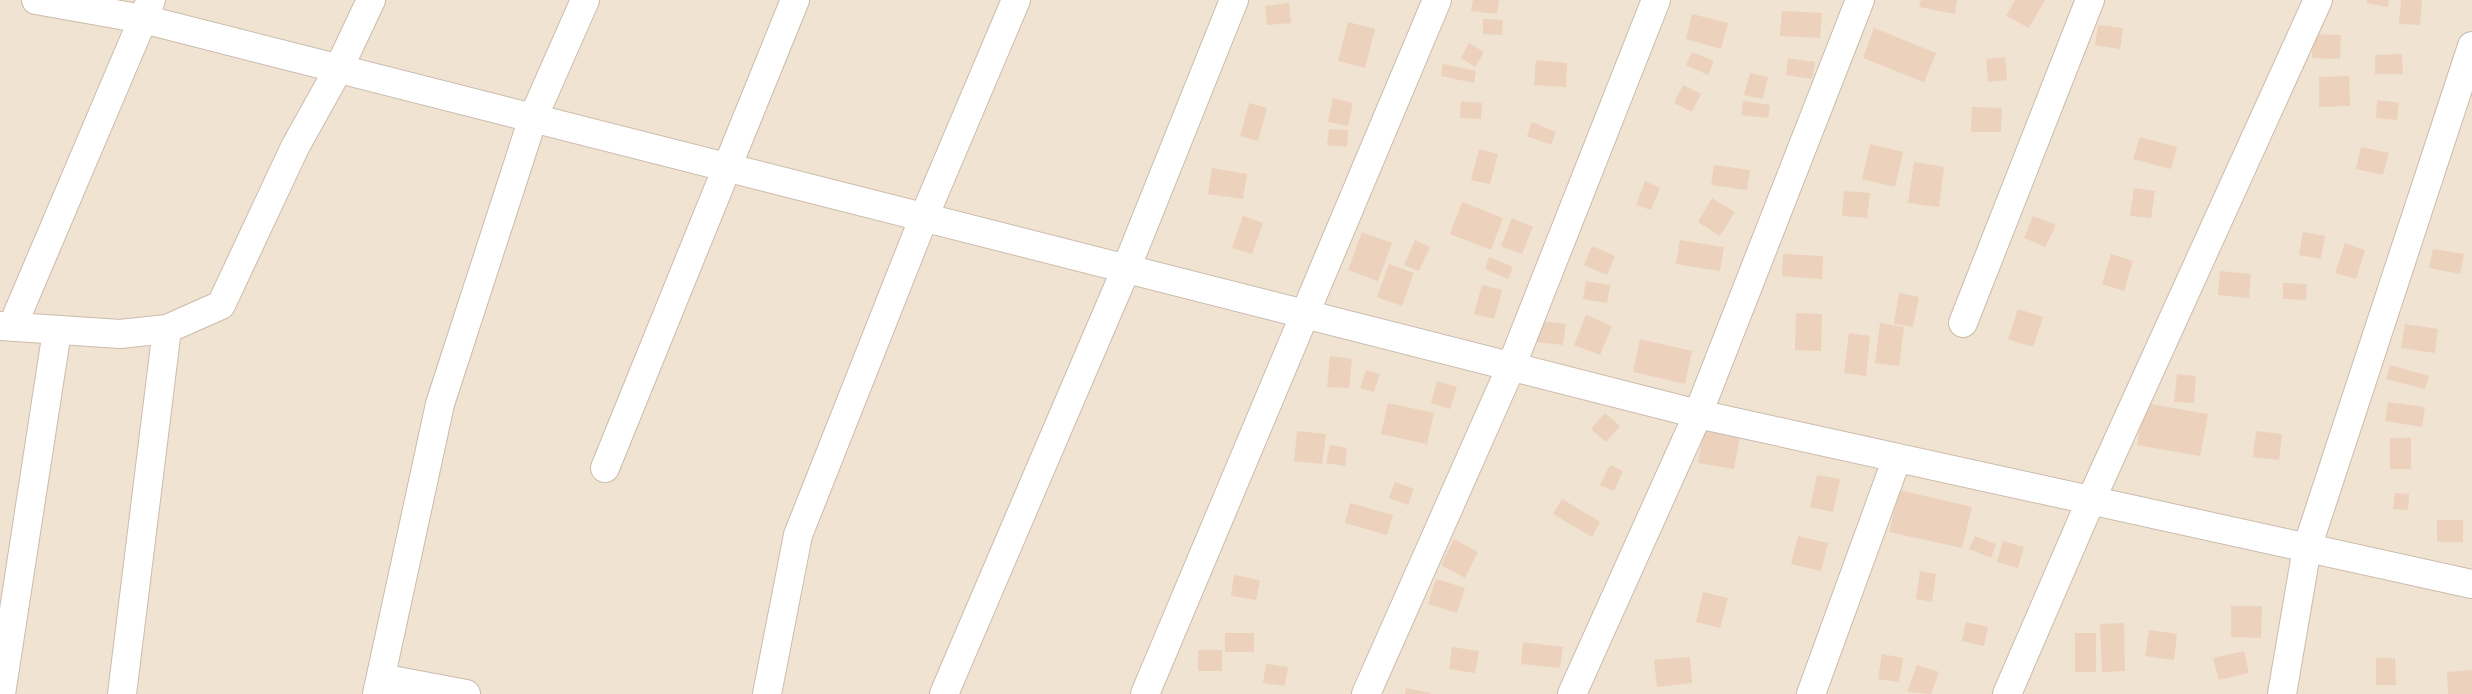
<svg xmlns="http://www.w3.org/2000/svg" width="2472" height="694" font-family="'Fira Sans Condensed',sans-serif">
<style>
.residential{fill:#f0e3d1}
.building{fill:#ecd1bc}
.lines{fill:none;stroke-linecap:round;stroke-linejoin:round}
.minor-casing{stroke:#cbbbac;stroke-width:30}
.minor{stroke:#fff;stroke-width:28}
</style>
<rect width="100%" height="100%" fill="#f9f1e2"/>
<!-- residential -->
<path class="residential" d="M0,0H2472V694H0Z"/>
<!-- building -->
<path class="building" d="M1473,0H1499L1497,14L1471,11Z
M1921,0H1957L1955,14L1919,7Z
M2015,0H2045L2029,28L2006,16Z
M2367,0H2389L2388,7L2366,3Z
M2401,0H2422L2420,25L2399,24Z
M1289,3L1291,23L1267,25L1265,6Z
M1782,11L1822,13L1820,38L1780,36Z
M1692,14L1728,23L1721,49L1686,39Z
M1483,19L1503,20L1502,35L1483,34Z
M1348,22L1375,29L1365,68L1338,61Z
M2098,25L2123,28L2120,49L2095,45Z
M1874,28L1936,53L1924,82L1863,58Z
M2312,34L2341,35L2340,59L2312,58Z
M1469,43L1484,52L1475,67L1461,58Z
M1692,52L1714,61L1708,75L1686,65Z
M2402,54L2403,74H2375V55Z
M2005,57L2007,80L1988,82L1986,59Z
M1788,58L1815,62L1812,79L1786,75Z
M1536,60L1567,63L1566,87L1534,85Z
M1443,64L1476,71L1474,83L1441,76Z
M1750,73L1768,77L1763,99L1744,95Z
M2349,76L2350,106L2319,107V77Z
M1683,85L1701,94L1692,112L1674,103Z
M1333,98L1353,103L1348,126L1328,122Z
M2377,100L2399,103L2397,120L2376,118Z
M1461,101L1482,103L1481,119L1460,118Z
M1743,101L1770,105L1768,118L1741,115Z
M1249,103L1267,108L1258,141L1240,136Z
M1972,107L2002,108L2001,132H1971Z
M1532,122L1556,132L1551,145L1527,136Z
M1329,129L1348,130L1347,147L1327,145Z
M2140,137L2177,147L2171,169L2133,159Z
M1870,144L1903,152L1895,187L1862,179Z
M2361,147L2389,153L2383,175L2356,169Z
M1479,149L1498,154L1490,184L1471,180Z
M1914,162L1944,167L1939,207L1908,203Z
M1714,165L1750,170L1747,190L1711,185Z
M1212,168L1247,174L1243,199L1208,194Z
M1645,181L1660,188L1651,210L1636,205Z
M2134,188L2155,191L2151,218L2130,216Z
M1844,191L1870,193L1867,218L1842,216Z
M1712,198L1735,212L1720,236L1698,222Z
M1462,202L1503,218L1491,250L1450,234Z
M1243,216L1263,223L1252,254L1232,248Z
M2033,216L2056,225L2045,247L2024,238Z
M1512,218L1533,227L1522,254L1501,246Z
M1362,232L1392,243L1378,281L1348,270Z
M2303,232L2325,236L2321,259L2299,255Z
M1415,240L1430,247L1419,271L1404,265Z
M1680,240L1724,247L1720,271L1676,264Z
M2345,243L2365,250L2356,279L2335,273Z
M1592,246L1615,256L1607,275L1584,265Z
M2433,249L2464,254L2460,274L2429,268Z
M1783,254L1823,256L1822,279L1782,276Z
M2111,254L2133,261L2124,291L2102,284Z
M1489,257L1513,267L1508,279L1485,269Z
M1389,264L1414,273L1402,306L1377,297Z
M2220,271L2251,274L2249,298L2218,295Z
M1586,281L1610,285L1607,303L1583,299Z
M2283,283L2307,284L2306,300L2283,299Z
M1482,285L1502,290L1494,319L1474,314Z
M1899,293L1919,297L1913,327L1894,324Z
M2018,309L2043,317L2033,347L2008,339Z
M1796,313L1822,314L1821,351L1795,350Z
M1586,315L1612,326L1600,355L1574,345Z
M1538,321L1566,324L1563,345L1535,342Z
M1880,323L1904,327L1899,366L1875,363Z
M2405,324L2438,329L2435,353L2401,348Z
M1849,333L1870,336L1866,376L1844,373Z
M1640,339L1692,351L1685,384L1633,372Z
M1330,356L1352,359L1349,388L1327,387Z
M2390,365L2429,376L2425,389L2386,379Z
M1366,370L1380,374L1374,392L1360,388Z
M2177,374L2196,376L2194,403L2174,402Z
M1437,381L1457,387L1450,409L1431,403Z
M2388,402L2425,407L2422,427L2385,421Z
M1388,403L1434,413L1427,444L1381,434Z
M2144,403L2208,414L2200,456L2137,445Z
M1605,413L1620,426L1606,442L1591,429Z
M1704,429L1740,436L1734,469L1698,463Z
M1297,431L1326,434L1322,464L1294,461Z
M2256,431L2282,434L2279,460L2253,457Z
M2390,438H2411V469H2390Z
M1330,445L1347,448L1345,466L1326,463Z
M1610,465L1623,471L1614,491L1600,485Z
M1817,475L1840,479L1833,512L1810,507Z
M1395,482L1414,489L1408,505L1389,498Z
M1899,490L1972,507L1962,548L1889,532Z
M2395,493L2409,494L2408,510L2393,509Z
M1562,499L1600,522L1592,537L1553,514Z
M1350,503L1393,515L1387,535L1345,523Z
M2437,520H2463V542H2437Z
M1798,536L1828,543L1821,571L1791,564Z
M1975,536L1996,544L1991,558L1969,549Z
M1454,539L1478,552L1465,578L1441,565Z
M2003,541L2024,547L2018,568L1997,562Z
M1920,571L1936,574L1932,602L1916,599Z
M1234,575L1260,580L1256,600L1231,596Z
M1436,579L1465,588L1457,613L1428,604Z
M1703,592L1728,598L1720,628L1696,622Z
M2231,606H2262L2261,638L2231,637Z
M1966,622L1988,627L1984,646L1962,641Z
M2124,623L2125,671L2102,672L2100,624Z
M2149,630L2177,634L2174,660L2145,656Z
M1225,633H1254V652H1225Z
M2075,633H2096V672H2075Z
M1523,642L1563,647L1560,668L1521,664Z
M1452,647L1479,651L1475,673L1449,669Z
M1198,650H1222V671H1198Z
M2244,651L2249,673L2219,680L2213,658Z
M1882,654L1903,658L1899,682L1878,679Z
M1690,657L1692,683L1657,687L1654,660Z
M2376,658H2395L2396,685H2376Z
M1266,664L1288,667L1285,686L1263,683Z
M1917,665L1939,672L1931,694L1907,692Z
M2472,670V694H2448L2447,672Z
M1406,688L1430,693V694H1405Z"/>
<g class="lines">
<defs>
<path id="minor" d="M36,0L143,19L151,0
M1963,323L2090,0
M0,326L120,334L167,329L221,305L295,147L339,68L371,0
M12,327L143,19L1698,414L2472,584
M605,468L795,0
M381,678L466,694
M1,694L57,331
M122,694L167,329
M377,694L440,404L533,118L585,0
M767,694L798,535L924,217L1016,0
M944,694L1126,269L1234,0
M1145,694L1437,0
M1366,694L1511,367L1656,0
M1572,694L1698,414L1860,0
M1811,694L1897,458
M2007,694L2091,500L2318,0
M2282,694L2307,548L2472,46"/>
</defs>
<!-- minor casing -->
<use href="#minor" class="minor-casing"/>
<!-- minor -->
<use href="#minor" class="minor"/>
</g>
</svg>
